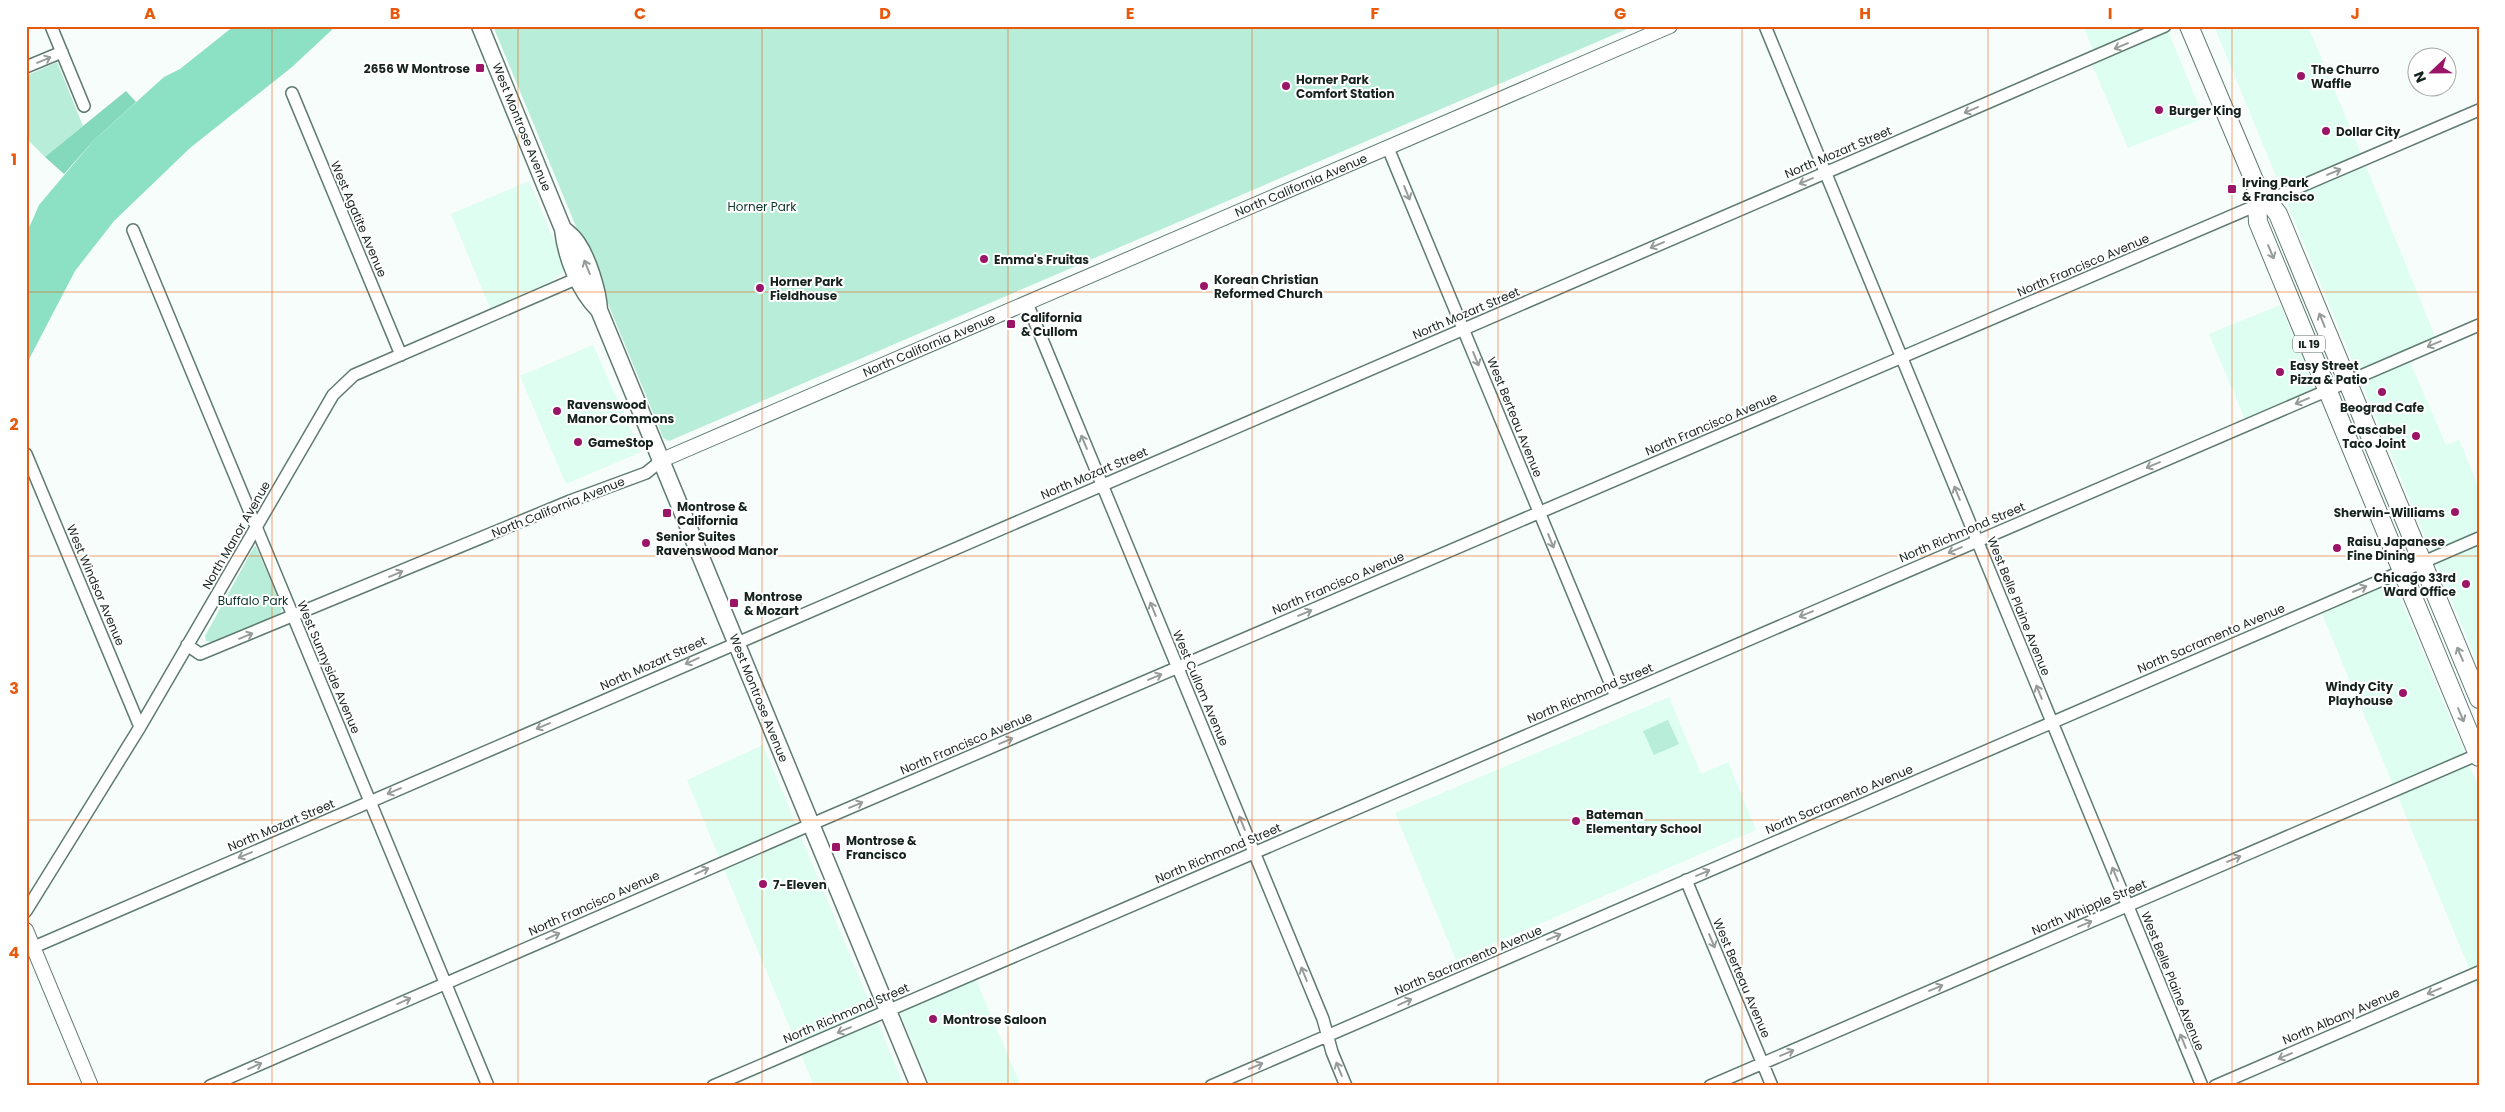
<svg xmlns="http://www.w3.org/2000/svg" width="2505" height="1112" font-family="Poppins,sans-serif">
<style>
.built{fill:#ddfef1}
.green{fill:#b8edd9}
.forest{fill:#84d8bb}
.water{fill:#8ce0c3}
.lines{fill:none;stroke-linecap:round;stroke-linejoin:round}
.minor-casing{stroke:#5f7b71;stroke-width:14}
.tertiary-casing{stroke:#5f7b71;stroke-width:16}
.secondary-casing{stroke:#5f7b71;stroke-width:19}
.primary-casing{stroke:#5f7b71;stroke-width:20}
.minor{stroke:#fff;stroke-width:11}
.tertiary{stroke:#fff;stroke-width:14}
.secondary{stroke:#fff;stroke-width:16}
.primary{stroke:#fff;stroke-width:18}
.oneway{stroke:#969c99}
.grid{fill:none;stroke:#e8590c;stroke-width:1;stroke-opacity:0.55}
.poi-dot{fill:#9a1467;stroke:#fff;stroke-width:2}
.labels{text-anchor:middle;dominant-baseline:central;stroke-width:4;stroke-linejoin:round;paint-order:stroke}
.shield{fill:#fff;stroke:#5c6461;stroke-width:1}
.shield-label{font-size:11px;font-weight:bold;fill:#16221d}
.poi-label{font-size:12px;font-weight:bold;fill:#16221d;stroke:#fff;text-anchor:start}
.street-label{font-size:12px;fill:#16221d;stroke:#fff}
.park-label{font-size:12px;fill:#0c3428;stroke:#fff}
.neatline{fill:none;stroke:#e8590c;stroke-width:2}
.grid-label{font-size:16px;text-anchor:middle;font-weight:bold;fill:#e8590c}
</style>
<rect width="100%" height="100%" fill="#f7fdfb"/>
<!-- built -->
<path class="built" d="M2083,26H2166L2204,118L2128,148L2090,60L2096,57Z
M2214,26H2308L2356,142L2436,339L2406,353L2446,445L2459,440L2479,488V667Z
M529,181L565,266V271L549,283L490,308L451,214Z
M2280,305L2317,393L2246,422L2209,334Z
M593,345L641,452L566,484L520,376Z
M2392,578L2479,788V992L2320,609Z
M1669,697L1701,774L1728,762L1756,830L1456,960L1395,813Z
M763,745L904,1086H814L687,780Z
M973,973L1021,1086H930L898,1008Z"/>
<!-- green -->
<path class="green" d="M493,26H1634L669,441L663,438L659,427Z
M57,62L83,126L45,157L26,138V76Z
M255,545L282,606L281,612L276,617L213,642L206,641L205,636Z
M1668,720L1679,744L1654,755L1643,731Z"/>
<!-- forest -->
<path class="forest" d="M126,91L136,102L93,141L64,174L45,157Z"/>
<!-- water -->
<path class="water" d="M234,26H336L292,67L190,148L114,221L75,271L26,365V235L39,205L93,141L164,77L180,69Z"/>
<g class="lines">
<defs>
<path id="minor" d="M51,26L84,106
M1765,26L2202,1086
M26,67L62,52
M292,93L401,355
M1388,148L1616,697
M133,230L488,1086
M1027,303L1323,1019L1332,1052L1346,1086
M26,454L140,727
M187,645L200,654L570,501L646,473L662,460
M1686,880L1772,1086
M26,911L140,727L333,395L354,375L578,278
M34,947L2165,26
M210,1086L812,824L2479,110
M713,1086L2479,325
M1211,1086L2479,538
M1710,1086L2479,754
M2215,1086L2479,972"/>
<path id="tertiary" d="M662,460L1670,26
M26,930L91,1086"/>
<path id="secondary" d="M480,26L563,229C566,257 579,290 599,310
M563,229C568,233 574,238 577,243C588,259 598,291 599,310L919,1086"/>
<path id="primary" d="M2189,26L2256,185L2278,214L2479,699
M2256,185L2258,222L2479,757"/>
</defs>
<!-- minor casing -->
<use href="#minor" class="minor-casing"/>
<!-- tertiary casing -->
<use href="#tertiary" class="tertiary-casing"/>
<!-- secondary casing -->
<use href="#secondary" class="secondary-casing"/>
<!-- primary casing -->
<use href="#primary" class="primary-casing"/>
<!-- minor -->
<use href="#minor" class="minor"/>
<!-- tertiary -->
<use href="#tertiary" class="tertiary"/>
<!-- secondary -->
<use href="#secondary" class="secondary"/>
<!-- primary -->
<use href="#primary" class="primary"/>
</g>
<!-- one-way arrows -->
<defs><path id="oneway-shaft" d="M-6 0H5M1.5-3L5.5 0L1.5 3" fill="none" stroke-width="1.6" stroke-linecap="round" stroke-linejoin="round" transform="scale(1.25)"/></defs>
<g class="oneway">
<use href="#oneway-shaft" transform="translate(2121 46) rotate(157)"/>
<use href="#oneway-shaft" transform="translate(44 60) rotate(-23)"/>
<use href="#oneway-shaft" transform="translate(1971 110) rotate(157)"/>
<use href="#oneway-shaft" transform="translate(2334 172) rotate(-23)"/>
<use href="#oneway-shaft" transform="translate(1806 181) rotate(157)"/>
<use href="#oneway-shaft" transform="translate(1407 193) rotate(68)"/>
<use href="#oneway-shaft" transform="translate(1657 245) rotate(157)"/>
<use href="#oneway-shaft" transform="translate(2271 252) rotate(67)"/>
<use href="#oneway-shaft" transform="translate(587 267) rotate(-112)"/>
<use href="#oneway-shaft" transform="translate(2322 320) rotate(-112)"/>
<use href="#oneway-shaft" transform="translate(2434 344) rotate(157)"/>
<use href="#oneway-shaft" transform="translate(1476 359) rotate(68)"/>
<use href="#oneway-shaft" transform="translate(2302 401) rotate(157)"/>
<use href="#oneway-shaft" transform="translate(1084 442) rotate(-113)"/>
<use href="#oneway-shaft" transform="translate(2153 465) rotate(157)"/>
<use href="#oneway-shaft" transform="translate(1957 493) rotate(-112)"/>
<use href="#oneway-shaft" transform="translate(1551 541) rotate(68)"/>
<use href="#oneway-shaft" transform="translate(1955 550) rotate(157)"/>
<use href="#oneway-shaft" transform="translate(396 574) rotate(-23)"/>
<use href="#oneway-shaft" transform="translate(2360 589) rotate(-23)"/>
<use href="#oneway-shaft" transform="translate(1153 609) rotate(-112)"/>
<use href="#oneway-shaft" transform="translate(1305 613) rotate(-23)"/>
<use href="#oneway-shaft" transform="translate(1806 614) rotate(157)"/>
<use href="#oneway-shaft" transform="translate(246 636) rotate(-22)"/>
<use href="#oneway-shaft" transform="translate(2460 654) rotate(-113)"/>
<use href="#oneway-shaft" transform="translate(692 661) rotate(156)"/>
<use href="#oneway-shaft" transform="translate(1155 677) rotate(-23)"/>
<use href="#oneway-shaft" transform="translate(2039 692) rotate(-112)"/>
<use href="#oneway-shaft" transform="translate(2461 715) rotate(67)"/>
<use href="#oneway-shaft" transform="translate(543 726) rotate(157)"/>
<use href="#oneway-shaft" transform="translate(1006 741) rotate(-23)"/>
<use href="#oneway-shaft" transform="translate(394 791) rotate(157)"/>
<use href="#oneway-shaft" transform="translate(856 805) rotate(-23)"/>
<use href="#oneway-shaft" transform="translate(1242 823) rotate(-112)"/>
<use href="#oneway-shaft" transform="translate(245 855) rotate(157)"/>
<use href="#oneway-shaft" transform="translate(2234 859) rotate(-23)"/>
<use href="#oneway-shaft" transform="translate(702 871) rotate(-24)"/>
<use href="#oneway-shaft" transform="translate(1703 873) rotate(-23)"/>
<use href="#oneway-shaft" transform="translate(2115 874) rotate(-112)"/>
<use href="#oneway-shaft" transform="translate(2085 924) rotate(-23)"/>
<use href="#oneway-shaft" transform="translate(553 936) rotate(-24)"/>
<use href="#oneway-shaft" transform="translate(1554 937) rotate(-23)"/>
<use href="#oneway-shaft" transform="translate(1712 941) rotate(67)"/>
<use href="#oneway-shaft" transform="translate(1304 974) rotate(-112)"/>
<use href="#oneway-shaft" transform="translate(1936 988) rotate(-23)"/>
<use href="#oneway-shaft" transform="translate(2434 991) rotate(157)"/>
<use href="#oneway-shaft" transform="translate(404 1001) rotate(-24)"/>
<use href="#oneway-shaft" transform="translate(1405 1002) rotate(-24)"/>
<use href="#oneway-shaft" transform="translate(844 1030) rotate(157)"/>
<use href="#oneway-shaft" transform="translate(2183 1041) rotate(-112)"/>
<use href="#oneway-shaft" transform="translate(1787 1053) rotate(-23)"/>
<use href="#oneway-shaft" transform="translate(2285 1056) rotate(157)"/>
<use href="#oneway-shaft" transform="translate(255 1066) rotate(-24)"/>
<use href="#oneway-shaft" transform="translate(1256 1066) rotate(-23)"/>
<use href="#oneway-shaft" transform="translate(1339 1069) rotate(-112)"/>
</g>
<!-- grid -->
<path class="grid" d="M272,26V1086M518,26V1086M762,26V1086M1008,26V1086M1252,26V1086M1498,26V1086M1742,26V1086M1988,26V1086M2232,26V1086M26,292H2479M26,556H2479M26,820H2479"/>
<!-- markers -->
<g class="poi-dot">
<rect x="475" y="63" width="10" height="10" rx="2.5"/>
<circle cx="2301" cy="76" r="5"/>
<circle cx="1286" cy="86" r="5"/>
<circle cx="2159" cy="110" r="5"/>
<circle cx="2326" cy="131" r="5"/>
<rect x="2227" y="184" width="10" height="10" rx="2.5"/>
<circle cx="984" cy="259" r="5"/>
<circle cx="1204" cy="286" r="5"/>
<circle cx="760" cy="288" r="5"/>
<rect x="1006" y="319" width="10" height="10" rx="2.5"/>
<circle cx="2280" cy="372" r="5"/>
<circle cx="2382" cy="392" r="5"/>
<circle cx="557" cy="411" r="5"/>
<circle cx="2416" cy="436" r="5"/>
<circle cx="578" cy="442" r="5"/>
<circle cx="2455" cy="512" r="5"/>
<rect x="662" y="508" width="10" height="10" rx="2.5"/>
<circle cx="646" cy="543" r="5"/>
<circle cx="2337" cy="548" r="5"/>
<circle cx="2466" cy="584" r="5"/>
<rect x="729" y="598" width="10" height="10" rx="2.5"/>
<circle cx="2403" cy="693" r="5"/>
<circle cx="1576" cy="821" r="5"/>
<rect x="831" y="842" width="10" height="10" rx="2.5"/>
<circle cx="763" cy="884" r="5"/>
<circle cx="933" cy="1019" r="5"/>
</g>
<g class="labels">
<!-- shield labels -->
<rect class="shield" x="2293" y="335.5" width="32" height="17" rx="4"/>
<g class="shield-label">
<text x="2309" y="344">IL 19</text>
</g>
<!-- poi labels -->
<g class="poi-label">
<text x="470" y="68" text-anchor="end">2656 W Montrose</text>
<text x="2311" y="69">The Churro<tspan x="2311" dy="14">Waffle</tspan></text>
<text x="1296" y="79">Horner Park<tspan x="1296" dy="14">Comfort Station</tspan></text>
<text x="2169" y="110">Burger King</text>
<text x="2336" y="131">Dollar City</text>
<text x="2242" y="182">Irving Park<tspan x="2242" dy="14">&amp; Francisco</tspan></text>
<text x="994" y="259">Emma's Fruitas</text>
<text x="1214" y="279">Korean Christian<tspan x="1214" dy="14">Reformed Church</tspan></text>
<text x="770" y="281">Horner Park<tspan x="770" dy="14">Fieldhouse</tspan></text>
<text x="1021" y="317">California<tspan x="1021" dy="14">&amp; Cullom</tspan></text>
<text x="2290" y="365">Easy Street<tspan x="2290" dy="14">Pizza &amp; Patio</tspan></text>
<text x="567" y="404">Ravenswood<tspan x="567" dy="14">Manor Commons</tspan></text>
<text x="2382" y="407" text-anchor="middle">Beograd Cafe</text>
<text x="2406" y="429" text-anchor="end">Cascabel<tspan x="2406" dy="14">Taco Joint</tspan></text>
<text x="588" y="442">GameStop</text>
<text x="677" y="506">Montrose &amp;<tspan x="677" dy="14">California</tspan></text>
<text x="2445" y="512" text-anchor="end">Sherwin-Williams</text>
<text x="656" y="536">Senior Suites<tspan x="656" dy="14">Ravenswood Manor</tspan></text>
<text x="2347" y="541">Raisu Japanese<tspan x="2347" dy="14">Fine Dining</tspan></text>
<text x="2456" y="577" text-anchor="end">Chicago 33rd<tspan x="2456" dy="14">Ward Office</tspan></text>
<text x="744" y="596">Montrose<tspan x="744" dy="14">&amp; Mozart</tspan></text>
<text x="2393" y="686" text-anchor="end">Windy City<tspan x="2393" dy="14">Playhouse</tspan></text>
<text x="1586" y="814">Bateman<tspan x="1586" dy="14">Elementary School</tspan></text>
<text x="846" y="840">Montrose &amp;<tspan x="846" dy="14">Francisco</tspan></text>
<text x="773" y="884">7-Eleven</text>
<text x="943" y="1019">Montrose Saloon</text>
</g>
<!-- street labels -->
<g class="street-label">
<text transform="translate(522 127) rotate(68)">West Montrose Avenue</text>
<text transform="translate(1838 152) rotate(-23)">North Mozart Street</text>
<text transform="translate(1301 185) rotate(-23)">North California Avenue</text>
<text transform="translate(359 219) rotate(67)">West Agatite Avenue</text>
<text transform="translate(2083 265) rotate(-23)">North Francisco Avenue</text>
<text transform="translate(1466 313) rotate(-23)">North Mozart Street</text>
<text transform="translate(929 345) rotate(-23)">North California Avenue</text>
<text transform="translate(1515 417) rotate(68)">West Berteau Avenue</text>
<text transform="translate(1711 424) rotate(-23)">North Francisco Avenue</text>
<text transform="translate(1094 473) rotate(-23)">North Mozart Street</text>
<text transform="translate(558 507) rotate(-22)">North California Avenue</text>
<text transform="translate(1962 532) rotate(-23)">North Richmond Street</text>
<text transform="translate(236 535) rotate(-60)">North Manor Avenue</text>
<text transform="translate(1338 583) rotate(-23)">North Francisco Avenue</text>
<text transform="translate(96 585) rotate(67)">West Windsor Avenue</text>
<text transform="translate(2019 606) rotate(68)">West Belle Plaine Avenue</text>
<text transform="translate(2211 638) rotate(-23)">North Sacramento Avenue</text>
<text transform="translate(653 663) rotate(-24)">North Mozart Street</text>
<text transform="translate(329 667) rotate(67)">West Sunnyside Avenue</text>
<text transform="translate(1201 688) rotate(67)">West Cullom Avenue</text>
<text transform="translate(1590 693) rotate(-23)">North Richmond Street</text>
<text transform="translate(759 698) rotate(68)">West Montrose Avenue</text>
<text transform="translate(966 743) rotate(-23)">North Francisco Avenue</text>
<text transform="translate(1839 799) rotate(-23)">North Sacramento Avenue</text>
<text transform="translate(281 825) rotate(-23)">North Mozart Street</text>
<text transform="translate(1218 853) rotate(-23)">North Richmond Street</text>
<text transform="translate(594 903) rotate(-24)">North Francisco Avenue</text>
<text transform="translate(2089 907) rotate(-23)">North Whipple Street</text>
<text transform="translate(1468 960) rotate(-23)">North Sacramento Avenue</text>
<text transform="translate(1742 978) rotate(67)">West Berteau Avenue</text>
<text transform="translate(2173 981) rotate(68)">West Belle Plaine Avenue</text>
<text transform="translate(846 1013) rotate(-23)">North Richmond Street</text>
<text transform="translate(2341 1016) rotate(-23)">North Albany Avenue</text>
</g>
<!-- park labels -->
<g class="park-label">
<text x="762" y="206">Horner Park</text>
<text x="253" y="600">Buffalo Park</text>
</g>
</g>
<!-- border -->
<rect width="2505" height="1112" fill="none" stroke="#ffffff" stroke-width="55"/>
<!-- north arrow -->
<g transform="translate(2432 72) rotate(248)"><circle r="24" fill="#ffffff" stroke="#a2a7a5"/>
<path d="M0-4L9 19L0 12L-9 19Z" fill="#9a1467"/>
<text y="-8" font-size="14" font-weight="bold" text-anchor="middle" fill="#16221d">N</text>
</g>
<rect x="28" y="28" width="2450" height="1056" class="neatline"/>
<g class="grid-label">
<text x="150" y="19">A</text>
<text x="395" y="19">B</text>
<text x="640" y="19">C</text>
<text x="885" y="19">D</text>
<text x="1130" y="19">E</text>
<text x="1375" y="19">F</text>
<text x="1620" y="19">G</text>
<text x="1865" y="19">H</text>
<text x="2110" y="19">I</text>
<text x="2355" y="19">J</text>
<text x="14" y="165">1</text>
<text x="14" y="430">2</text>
<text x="14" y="694">3</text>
<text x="14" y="958">4</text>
</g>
</svg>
